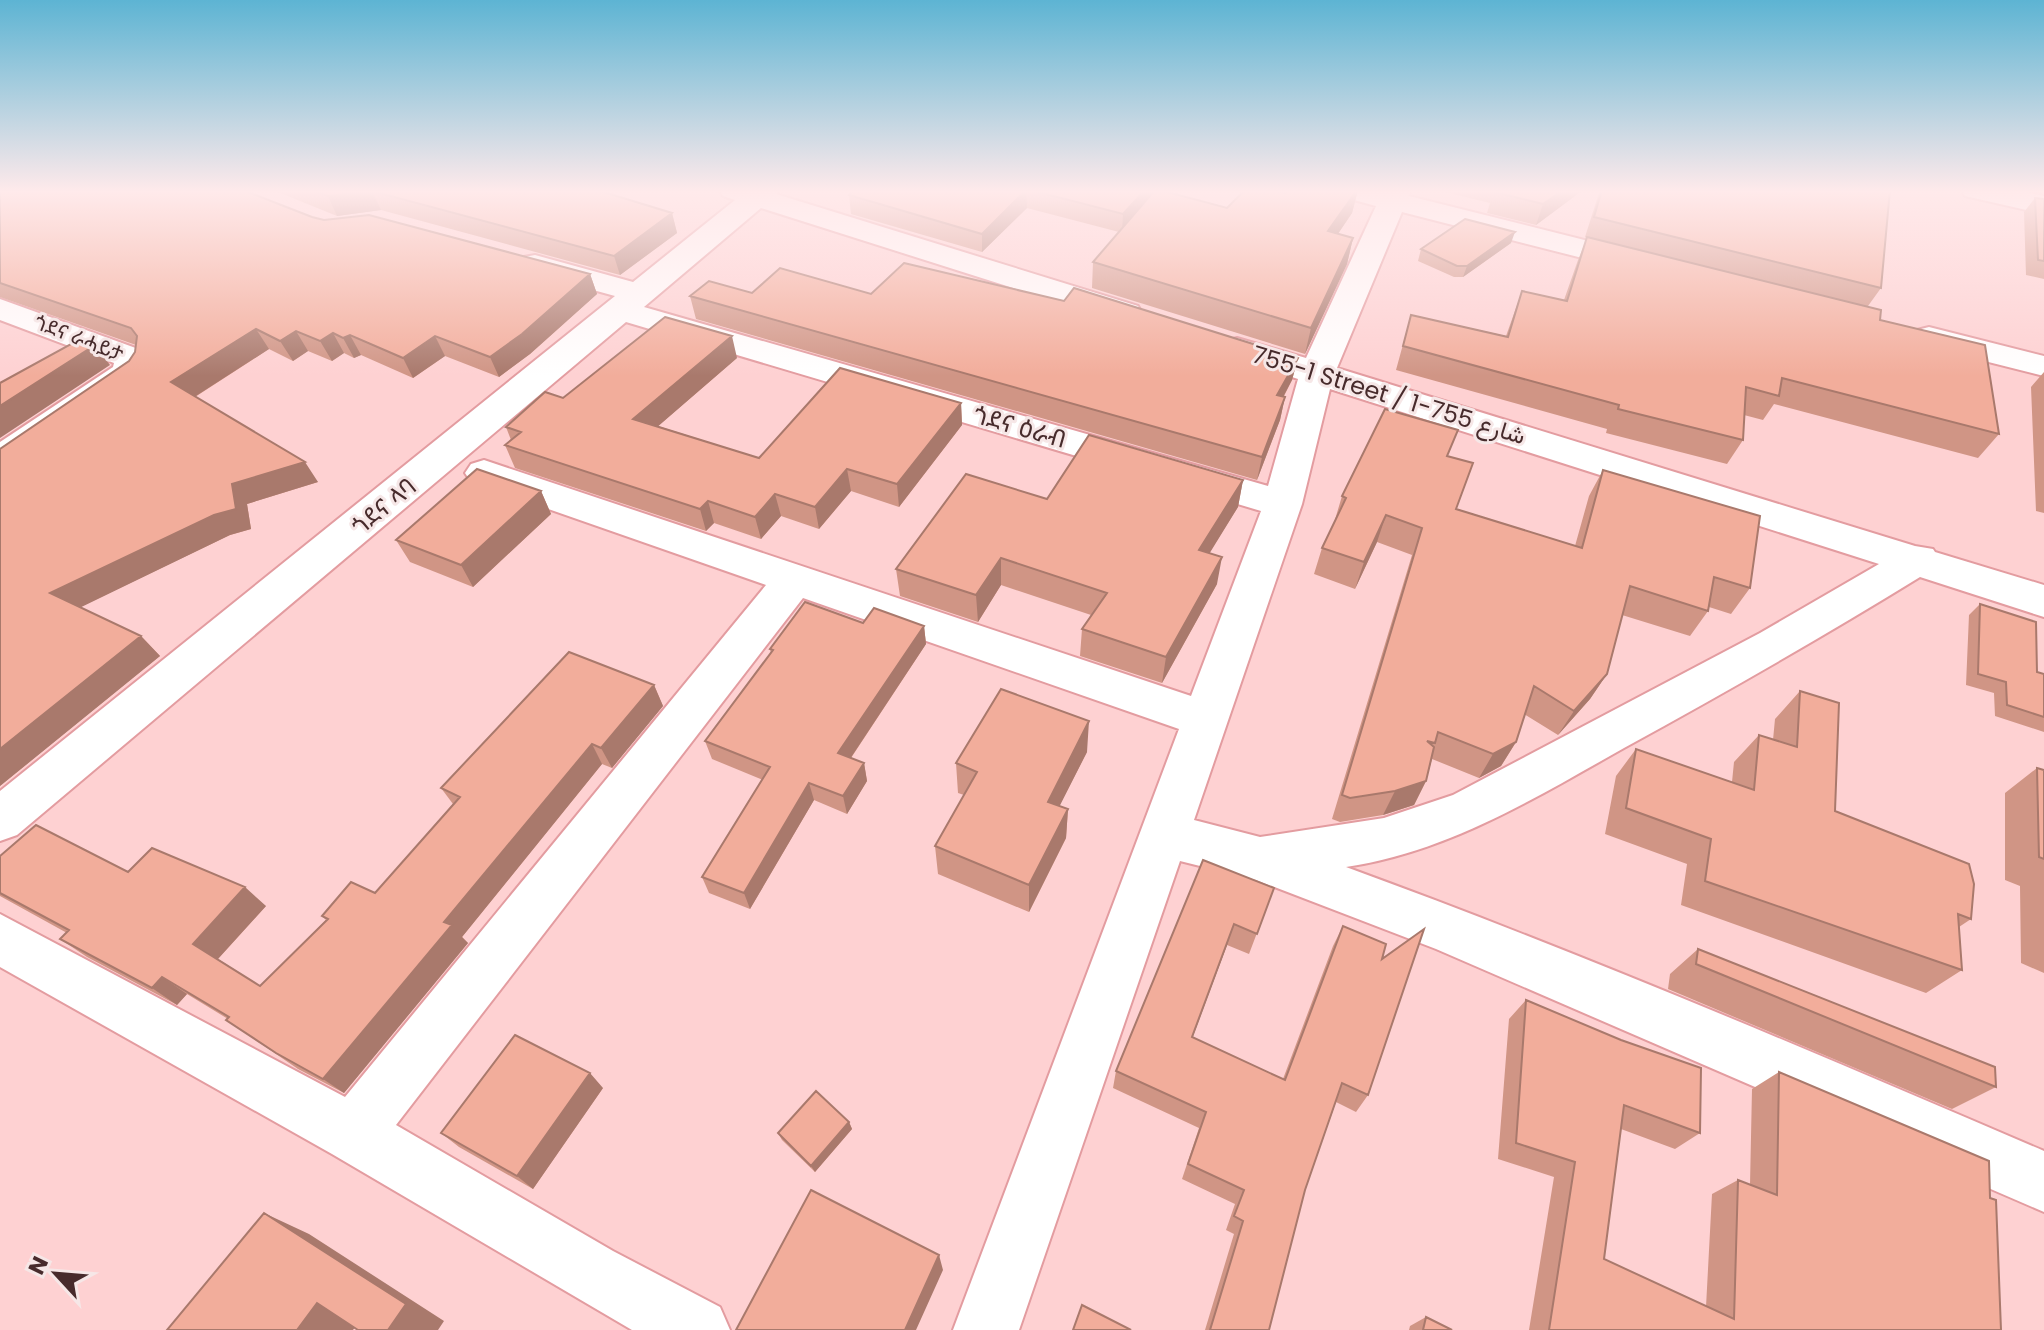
<svg xmlns="http://www.w3.org/2000/svg" width="2044" height="1330" font-family="Poppins,Vazirmatn,'Noto Sans Ethiopic',sans-serif">
<style>
.lines{fill:none;stroke-linecap:round;stroke-linejoin:round}
.minor-casing{stroke:#e39ca0;stroke-width:4}
.minor{fill:#fff;fill-rule:evenodd}
.wall{fill:#d09585}
.shaded-wall{fill:#a9796c}
.building{fill:#f2ad9b;stroke:#a9796c;stroke-width:2}
.labels{text-anchor:middle;dominant-baseline:central;stroke-width:6;stroke-linejoin:round;paint-order:stroke}
.far-street-label{font-size:20px;fill:#472b2c;stroke:#f6e7e7}
.street-label{font-size:24px;fill:#472b2c;stroke:#f6e7e7}
</style>
<rect width="100%" height="100%" fill="#fed1d2"/>
<g class="lines">
<defs>
<path id="minor" d="M719,190H779L776,194L1138,306L1142,313L1138,320L1126,323L1114,320L761,208L644,307L1268,486L1298,379L1225,355L1220,348L1225,341L1237,338L1306,358L1376,206L1339,196L1335,190H1411L1409,196L1652,257L1657,264L1652,271L1641,273L1402,212L1337,368L1915,546L1933,549L1935,552L2044,585V617L1920,577C1823,637 1724,693 1624,748C1535,798 1448,852 1346,867C1582,953 1813,1052 2044,1151V1212L1436,949L1256,880L1180,861L1019,1330H953L1179,729L803,598L396,1125L613,1251L720,1307L730,1330H632L332,1154L0,967V914L345,1097L766,585L471,482L465,473L471,464L484,460L1191,696L1261,511L626,322L17,835L0,841V791L615,296L524,271L519,264L524,257L535,255L633,282L735,200L723,196ZM1330,389L1879,564L1760,633L1453,795L1384,818L1260,837L1194,820L1302,504Z
M1961,190H2016L2044,196V214L1965,196Z
M0,299L144,351L149,358L147,372L142,379L13,469L0,472V442L113,367L114,363L0,320Z
M1929,327L2044,356V376L1917,344L1912,337L1917,330Z"/>
</defs>
<!-- minor casing -->
<use href="#minor" class="minor-casing"/>
<!-- minor -->
<use href="#minor" class="minor"/>
</g>
<!-- wall -->
<path class="wall" d="M0,190L312,217L590,274L597,294L530,354L499,377L445,356L413,378L361,355L354,358L344,353L332,361L308,351L293,361L269,349L195,397L318,482L247,504L251,529L230,535L80,607L141,636L160,656L0,786V449L129,361L135,352L136,345L0,297Z
M273,190H597L672,213L677,233L620,275L381,210L337,216Z
M854,190H1160L1227,208L1285,193L1286,190H1358L1352,213L1338,234L1353,238L1347,264L1305,354L1092,288L1093,262L1119,232L1027,208L982,252L851,214L849,195Z
M1445,190H1583L1536,225L1487,213L1490,203L1445,192Z
M1600,190H1890L1881,288L1868,306L1880,320L1999,434L1978,458L1774,404L1763,420L1744,415L1743,440L1727,464L1606,433L1607,429L1396,370L1411,315L1506,336L1522,291L1564,300L1578,260L1587,238L1585,237Z
M2026,190H2044V194Z
M2035,198L2044,199V279L2026,275L2024,212Z
M1511,243L1463,277H1454L1418,261L1421,249Z
M871,294L1298,358L1292,380L1284,396L1285,397L1280,420L1257,480L696,319L690,296Z
M737,358L658,426L759,458L961,403L962,425L899,507L851,491L819,529L781,516L761,539L714,523L706,531L515,468L505,445L511,440L506,427L563,398Z
M2044,372V513L2036,511L2031,387Z
M1448,456L1456,509L1575,546L1589,496L1603,470L1750,588L1731,614L1709,607L1708,611L1690,636L1622,615L1607,674L1590,699L1558,735L1524,714L1516,742L1501,766L1479,778L1432,759L1426,781L1414,805L1383,815L1340,822L1332,819L1412,555L1377,542L1355,589L1314,574L1322,548L1334,523L1342,496Z
M1243,480L1238,507L1209,553L1217,584L1162,683L1080,656L1082,629L1091,615L1001,585L978,622L900,596L896,569L1047,499Z
M541,491L551,514L473,587L410,562L396,540Z
M1980,604L2037,672L2044,674V732L1995,716L1994,693L1966,685L1969,615Z
M863,623L924,626L926,644L851,758L864,763L867,781L847,814L814,800L750,909L709,893L702,877L763,780L712,759L705,741L771,653L770,649Z
M654,685L663,706L612,768L602,764L462,937L468,943L344,1093L298,1069L226,1020L228,1019L187,994L177,1005L87,957L60,939L67,933L0,896V856L128,872L266,906L218,959L260,986L326,920L322,916L375,893L453,804L441,788Z
M1800,691L1835,811L1971,919L1959,927L1962,970L1926,993L1681,905L1687,864L1605,834L1616,776L1636,749L1732,782L1734,762L1759,735L1773,740L1775,719Z
M1087,752L1059,806L1068,809L1066,838L1029,912L938,874L935,846L964,795L958,793L956,763Z
M2037,768L2044,770V973L2021,963L2020,886L2005,880V793Z
M1203,860L1274,888L1249,954L1227,945L1192,1037L1283,1079L1333,946L1343,926L1382,959L1368,1095L1356,1112L1336,1102L1305,1190L1269,1330H1205L1234,1234L1226,1230L1235,1204L1182,1179L1199,1128L1113,1088L1116,1071Z
M1698,949L1996,1087L1952,1109L1668,989L1670,974Z
M1526,1000L1700,1133L1675,1149L1621,1129L1604,1259L1706,1307L1712,1194L1738,1180L1750,1185L1752,1089L1779,1072L1990,1198L2001,1330H1529L1554,1177L1498,1159L1509,1019Z
M603,1088L533,1189L459,1147L441,1133Z
M849,1122L852,1129L815,1172L782,1140L778,1133Z
M1426,1317L1452,1330H1409L1410,1326Z"/>
<!-- shaded-wall -->
<path class="shaded-wall" d="M1026,190L1027,208L982,252V234Z
M1145,190H1159L1122,233L1123,214Z
M1357,190H1358L1352,213L1322,257L1328,231Z
M1563,190H1583L1536,225L1543,204Z
M372,191L381,210L337,216L328,196Z
M672,213L677,233L620,275L614,256Z
M1515,232L1511,243L1463,277L1467,266Z
M1353,238L1347,264L1305,354L1311,328Z
M590,274L597,294L530,354L499,377L490,357Z
M256,329L269,349L185,403L171,382Z
M296,331L308,351L293,361L280,341Z
M333,333L344,353L332,361L320,341Z
M350,335L361,355L354,358L343,338Z
M435,336L445,356L413,378L403,358Z
M732,336L737,358L641,441L633,419Z
M95,345L110,365L0,438V406Z
M1298,358L1292,380L1272,418L1277,395Z
M1285,397L1280,420L1257,480L1262,457Z
M961,403L962,425L899,507L897,484Z
M305,462L318,482L247,504L251,529L230,535L69,613L50,593L232,484Z
M847,469L851,491L819,529L815,507Z
M1243,480L1238,507L1195,577L1199,550Z
M541,491L551,514L473,587L461,565Z
M775,494L781,516L761,539L755,517Z
M708,501L714,523L706,531L700,509Z
M1386,515L1377,542L1355,589L1364,562Z
M1222,557L1217,584L1162,683L1166,657Z
M1001,558V585L978,622L976,595Z
M924,626L926,644L842,771L838,753Z
M141,636L160,656L0,786V749Z
M1607,674L1590,699L1558,735L1574,711Z
M654,685L663,706L612,768L601,748Z
M1089,721L1087,752L1047,831L1048,802Z
M1516,742L1501,766L1479,778L1493,754Z
M592,744L602,764L462,937L468,943L344,1093L323,1079L444,922Z
M864,763L867,781L847,814L843,796Z
M1426,781L1414,805L1383,815L1395,791Z
M809,783L814,800L750,909L744,893Z
M1068,809L1066,838L1029,912V885Z
M245,887L266,906L216,961L193,944Z
M1234,924L1227,945L1186,1055L1192,1037Z
M162,977L187,994L177,1005L152,988Z
M590,1073L603,1088L533,1189L517,1176Z
M849,1122L852,1129L815,1172L811,1166Z
M264,1213L309,1234L444,1321L438,1330H388Z
M939,1255L943,1270L916,1330H905Z
M317,1303L361,1319L353,1330H297Z"/>
<!-- building -->
<path class="building" d="M0,190H243L312,217L324,220L369,215L590,274L522,334L490,357L435,336L403,358L350,335L343,338L333,333L320,341L296,331L280,341L256,329L171,382L305,462L232,484L236,509L214,515L50,593L141,636L0,749V449L129,361L135,352L137,336L131,328L0,283Z
M311,190H597L672,213L614,256L372,191L328,196Z
M854,190H1026L982,234L849,195Z
M1030,190H1145L1123,214Z
M1155,190H1160L1227,208L1245,190H1276L1285,193L1286,190H1357L1328,231L1353,238L1311,328L1093,262Z
M1497,190H1563L1543,204L1494,192Z
M1602,190H1890L1881,288L1594,217Z
M2035,198L2044,199V261L2038,260Z
M1465,219L1515,232L1467,266H1457L1421,249Z
M1587,237L1881,310L1880,320L1985,345L1999,434L1782,378L1779,396L1746,387L1743,440L1618,409L1619,405L1403,346L1411,315L1508,337L1522,291L1567,301Z
M904,263L1064,301L1074,288L1298,358L1277,395L1285,397L1262,457L690,296L709,281L752,293L780,268L871,294Z
M665,317L732,336L633,419L759,458L840,368L961,403L897,484L847,469L815,507L775,494L755,517L708,501L700,509L505,445L521,432L506,427L545,392L563,398Z
M80,339L95,345L0,406V383Z
M1385,409L1458,430L1447,456L1473,463L1456,509L1582,548L1603,470L1760,516L1750,588L1714,577L1708,611L1630,586L1607,674L1574,711L1534,686L1516,742L1493,754L1438,732L1435,743L1427,741L1434,747L1426,781L1395,791L1350,798L1342,795L1422,528L1386,515L1364,562L1322,548L1346,498L1342,496Z
M1089,435L1243,480L1199,550L1222,557L1166,657L1082,629L1107,593L1001,558L976,595L896,569L966,474L1047,499Z
M477,469L541,491L461,565L396,540Z
M805,602L863,623L874,608L924,626L838,753L864,763L843,796L809,783L744,893L702,877L770,767L705,741L773,650L770,649Z
M1980,604L2036,622L2037,672L2044,674V717L2007,705L2006,682L1978,674Z
M569,652L654,685L601,748L592,744L444,922L452,925L323,1079L276,1053L226,1020L229,1017L162,977L152,988L60,939L69,930L0,893V856L36,825L128,872L152,848L245,887L193,944L260,986L328,919L322,916L351,882L375,893L460,797L441,788Z
M1001,689L1089,721L1048,802L1068,809L1029,885L935,846L977,772L956,763Z
M1800,691L1839,703L1835,811L1969,864L1974,884L1971,919L1958,914L1962,970L1705,881L1711,839L1626,808L1636,749L1754,790L1759,735L1797,747Z
M2037,768L2044,770V859L2039,857Z
M1203,860L1274,888L1257,934L1234,924L1192,1037L1285,1080L1343,926L1386,944L1382,959L1424,929L1368,1095L1342,1083L1305,1190L1269,1330H1210L1243,1221L1234,1216L1244,1190L1188,1164L1206,1112L1116,1071Z
M1698,949L1995,1067L1996,1087L1696,964Z
M1526,1000L1621,1040L1701,1068L1700,1133L1624,1105L1604,1259L1734,1319L1738,1180L1777,1195L1779,1072L1989,1161L1990,1198L1996,1200L2001,1330H1549L1575,1162L1516,1143Z
M515,1035L590,1073L517,1176L441,1133Z
M816,1091L849,1122L811,1166L778,1133Z
M811,1190L939,1255L905,1330H736Z
M264,1213L406,1304L388,1330H358L317,1303L297,1330H167Z
M1082,1305L1131,1330H1073Z
M1426,1317L1452,1330H1423Z"/>
<!-- sky -->
<linearGradient id="sky" x2="0" y2="1"><stop stop-color="#5db4d3"/><stop offset="0.51" stop-color="#ffeaeb"/><stop offset="1" stop-color="#ffeaeb" stop-opacity="0"/></linearGradient>
<rect width="2044" height="376" fill="url(#sky)"/>
<g class="labels">
<!-- far-street labels -->
<g class="far-street-label">
<text transform="translate(79 338) rotate(21)">ጎደና ራሓይታ</text>
</g>
<!-- street labels -->
<g class="street-label">
<text transform="translate(1389 395) rotate(17)">755-1 Street / شارع 755-1</text>
<text transform="translate(1020 427) rotate(16)">ጎደና ዕራብ</text>
<text transform="translate(384 506) rotate(-39)">ጎደና ላባ</text>
</g>
</g>
<!-- north arrow -->
<g transform="translate(56 1274) rotate(296)" stroke="#f6e7e7" stroke-width="6" paint-order="stroke">
<path d="M0-6L14 30L0 20L-14 30Z" fill="#472b2c"/>
<text y="-12" font-size="22" font-weight="bold" text-anchor="middle" fill="#472b2c">N</text>
</g>
</svg>
